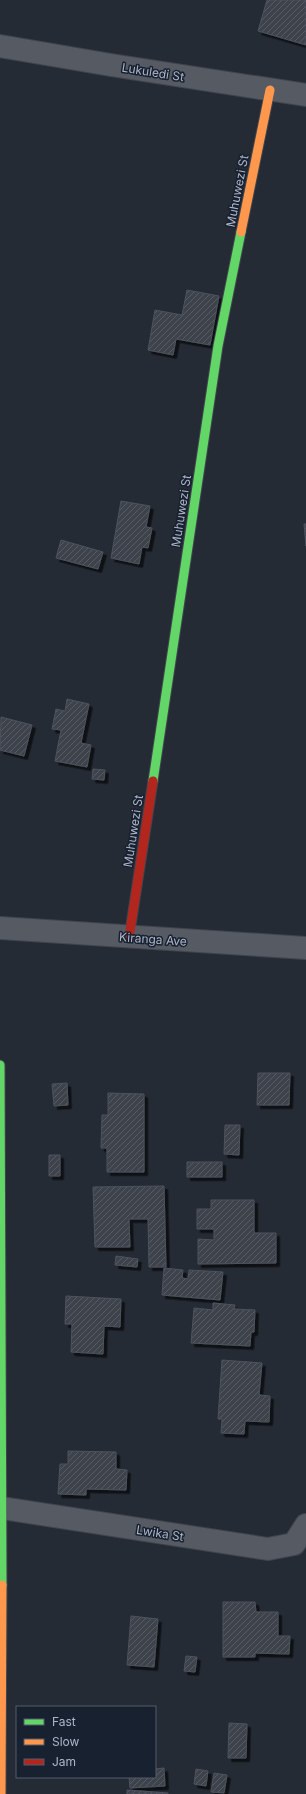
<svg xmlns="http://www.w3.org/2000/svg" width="306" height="1794" font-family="Inter,sans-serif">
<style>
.building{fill:url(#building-hatch);stroke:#4c535d;filter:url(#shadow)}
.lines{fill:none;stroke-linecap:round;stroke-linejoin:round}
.street-casing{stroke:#41454d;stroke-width:24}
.fast-casing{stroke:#41454d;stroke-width:11}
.slow-casing{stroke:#41454d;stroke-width:11}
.jam-casing{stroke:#41454d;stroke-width:11}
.street{stroke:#555a63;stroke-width:22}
.fast{stroke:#63d668;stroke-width:9}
.slow{stroke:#ff974d;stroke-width:9}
.jam{stroke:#b3261e;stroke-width:9}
.labels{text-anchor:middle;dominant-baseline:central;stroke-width:3;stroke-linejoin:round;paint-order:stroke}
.street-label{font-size:12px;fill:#adb6c8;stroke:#182130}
</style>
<defs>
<pattern id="building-hatch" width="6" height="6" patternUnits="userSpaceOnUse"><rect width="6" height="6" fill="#3e434c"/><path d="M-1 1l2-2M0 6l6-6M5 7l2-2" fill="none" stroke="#575c64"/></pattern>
<filter id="shadow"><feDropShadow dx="3.5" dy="3.5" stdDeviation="0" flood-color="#0009"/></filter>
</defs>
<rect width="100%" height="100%" fill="#252b35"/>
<!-- building -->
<path class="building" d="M267,0H306V45L258,31Z
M187,290L219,296L210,345L176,339L173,355L148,350L155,310L182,315Z
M121,501L150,506L146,527L152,528L148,548L142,547L139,564L111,558Z
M304,524H306V546Z
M61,540L103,552L98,569L56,558Z
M67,699L89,704L81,743L91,745L87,767L55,761L61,730L52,729L56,709L65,711Z
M1,717L32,725L24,756L0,750Z
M93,769L105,770L104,780L92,779Z
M258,1073H290L289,1105H257Z
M67,1083L68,1105L54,1106L52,1084Z
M108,1093L144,1094V1172H107V1148H101L102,1115H108Z
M225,1125H240L239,1155L224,1154Z
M49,1155H60V1176H49Z
M187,1162H222V1177H187Z
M164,1186L166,1267H149L148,1219H129L130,1247H95L93,1187Z
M211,1200H254V1233H276V1263L198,1264V1239L214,1240V1229H197V1209H211Z
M116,1256L138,1259L137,1267L115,1265Z
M164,1268L183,1270L182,1278L188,1279L189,1270L223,1272L220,1300L162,1295Z
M66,1296L121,1299L120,1327L104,1326L103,1354L71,1352L72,1324H65Z
M213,1303L235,1305L234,1309L255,1310L254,1332H251L250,1346L191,1343L194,1308L213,1310Z
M222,1360L262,1363L259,1395L270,1396L269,1422L245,1421L244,1434L221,1433L222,1419H218Z
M68,1451L116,1452V1469L127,1470L126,1490L86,1489V1495L58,1494L60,1464H68Z
M223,1602H255L256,1612H278V1636H290L289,1654L255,1653V1657H223Z
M131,1616L158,1619L154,1667L127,1665Z
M186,1656L197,1657L195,1672L184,1671Z
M229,1723L247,1724L246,1758H228Z
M164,1768L165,1786L130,1788L129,1777H155V1769Z
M196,1769L208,1771L206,1786L194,1784Z
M214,1773L227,1775L224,1793L211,1792Z
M127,1790L168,1793V1794H127Z"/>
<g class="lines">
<defs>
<path id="street" d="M0,46L111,65L306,95
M0,928L306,948
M2,1508L268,1549L294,1544L306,1525"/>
<path id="fast" d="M153,781L218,346L241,232
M0,1065L2,1585"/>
<path id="slow" d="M241,232L270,90
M1,1794L2,1585"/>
<path id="jam" d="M129,938L153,781"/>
</defs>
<!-- street casing -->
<use href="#street" class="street-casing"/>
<!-- fast casing -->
<use href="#fast" class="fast-casing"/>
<!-- slow casing -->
<use href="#slow" class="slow-casing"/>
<!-- jam casing -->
<use href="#jam" class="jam-casing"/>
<!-- street -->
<use href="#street" class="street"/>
<!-- fast -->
<use href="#fast" class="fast"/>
<!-- slow -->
<use href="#slow" class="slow"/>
<!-- jam -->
<use href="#jam" class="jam"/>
</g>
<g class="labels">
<!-- street labels -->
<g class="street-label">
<text transform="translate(153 72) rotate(9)">Lukuledi St</text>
<text transform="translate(237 191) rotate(-79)">Muhuwezi St</text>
<text transform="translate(181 511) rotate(-81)">Muhuwezi St</text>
<text transform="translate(133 831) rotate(-81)">Muhuwezi St</text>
<text transform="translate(153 939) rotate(4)">Kiranga Ave</text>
<text transform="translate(160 1533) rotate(9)">Lwika St</text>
</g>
</g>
<!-- legend -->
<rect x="16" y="1706" width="140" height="72" fill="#182130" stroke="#545d6d"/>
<rect x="24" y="1719" width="20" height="6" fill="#63d668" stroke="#545d6d"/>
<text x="52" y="1726" font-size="12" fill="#adb6c8">Fast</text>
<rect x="24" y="1739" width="20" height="6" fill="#ff974d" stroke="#545d6d"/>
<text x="52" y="1746" font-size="12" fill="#adb6c8">Slow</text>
<rect x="24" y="1759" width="20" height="6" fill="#b3261e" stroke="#545d6d"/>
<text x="52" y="1766" font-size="12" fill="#adb6c8">Jam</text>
</svg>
